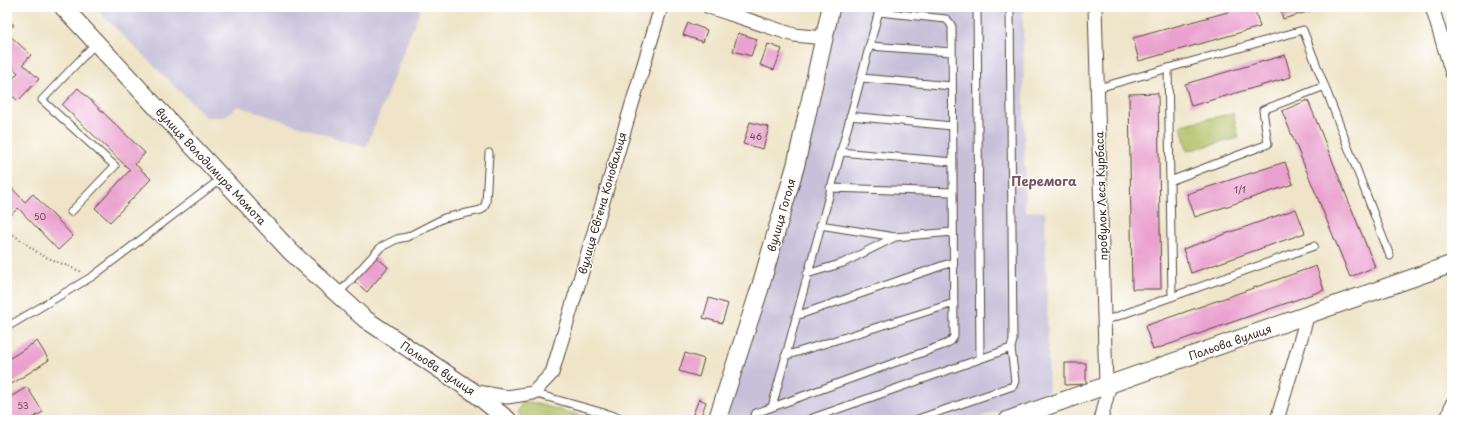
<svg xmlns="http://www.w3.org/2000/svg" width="1459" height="427" font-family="'Playpen Sans',sans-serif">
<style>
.industrial{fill:#c7c0d9}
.green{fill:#aebd5f;stroke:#74743e}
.building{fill:#eaa1cf}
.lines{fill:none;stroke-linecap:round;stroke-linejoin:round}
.service-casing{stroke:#564638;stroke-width:9}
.minor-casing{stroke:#564638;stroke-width:15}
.tertiary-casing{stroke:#564638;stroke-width:19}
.path{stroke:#564638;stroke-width:2;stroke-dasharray:1 3;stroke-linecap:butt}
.service{stroke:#fff;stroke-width:7}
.minor{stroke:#fff;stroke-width:13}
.tertiary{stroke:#fff;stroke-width:17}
.labels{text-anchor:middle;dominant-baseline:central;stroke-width:3;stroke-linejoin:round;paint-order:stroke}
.number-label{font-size:9px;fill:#67484a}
.street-label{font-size:11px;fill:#3b2a1e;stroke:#fff}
.quarter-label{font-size:13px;font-weight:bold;fill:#78545c;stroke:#fff}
</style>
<rect width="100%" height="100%" fill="#fff"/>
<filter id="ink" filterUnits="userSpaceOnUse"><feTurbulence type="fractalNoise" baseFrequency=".025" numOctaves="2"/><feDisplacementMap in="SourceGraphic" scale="8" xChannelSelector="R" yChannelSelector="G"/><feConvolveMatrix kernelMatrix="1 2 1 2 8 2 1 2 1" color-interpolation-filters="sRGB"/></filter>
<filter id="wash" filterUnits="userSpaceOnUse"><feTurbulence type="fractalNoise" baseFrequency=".012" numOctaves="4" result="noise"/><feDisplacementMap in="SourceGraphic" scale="16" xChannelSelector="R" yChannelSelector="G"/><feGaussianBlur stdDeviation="0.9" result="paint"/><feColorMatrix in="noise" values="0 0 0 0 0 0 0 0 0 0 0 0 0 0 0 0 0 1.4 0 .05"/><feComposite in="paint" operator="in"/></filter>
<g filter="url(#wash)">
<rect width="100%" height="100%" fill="#efe4c8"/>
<!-- industrial -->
<path class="industrial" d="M94,7H421L366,148L238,106L224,117H206Z
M839,7H1023L1025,211L1045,212L1049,393L972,420H724Z"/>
<!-- green -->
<path class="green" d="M1233,113L1239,138L1187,151L1181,125Z
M523,400L597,420H524L517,414Z"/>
<g id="blocks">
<!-- building -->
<path class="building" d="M1246,7H1254L1260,27L1139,61L1133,38Z
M1280,7H1313L1314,10L1283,19Z
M7,19L14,25L7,32Z
M688,23L707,30L703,42L683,35Z
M7,33L31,55L23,64L39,79L18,101L7,91V85L18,73L7,62Z
M738,33L757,39L751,56L733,51Z
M768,44L782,49L774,70L760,65Z
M1285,55L1291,77L1191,106L1185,84Z
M78,88L145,153L135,164L151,179L110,222L95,208L130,170L62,105Z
M1158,93L1161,289H1132L1129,94Z
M1308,100L1375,267L1350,277L1282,111Z
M750,122L769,127L763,149L743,144Z
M1285,162L1293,184L1195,217L1187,194Z
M7,183L25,202L33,194L73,236L58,250L18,208L9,217L7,215Z
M1296,209L1305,233L1191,273L1183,249Z
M375,256L388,267L367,292L354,281Z
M1316,266L1324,290L1153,350L1145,326Z
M709,298L728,304L722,323L703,318Z
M37,341L49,360L7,387V360Z
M685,353L704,359L699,377L679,371Z
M1065,363H1086V384L1065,385Z
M27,387L43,412L29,420H7V399Z
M699,399L706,402L701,416L693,414Z"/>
</g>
</g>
<g filter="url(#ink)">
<use href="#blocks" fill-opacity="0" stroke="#564638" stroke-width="1"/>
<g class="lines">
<defs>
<path id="service" d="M977,7L980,358
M869,46L952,52
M1168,68L1172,297
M861,78L952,86
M1098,88L1303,30L1390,256
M850,116L952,126
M840,152L953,162
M1170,181L1268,144L1263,110L1325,86
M830,188L953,192
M71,212L115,166L42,100L96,43
M820,225L895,237L953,232
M807,274L843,263L895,237
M338,294L381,247L397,239L407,237L444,218L481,210L484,207L486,202L489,153
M796,316L953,262
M1104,321L1314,246
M7,327L93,276L222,178
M785,356L954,303
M533,393L629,420
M772,407L880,7
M752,420L756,413L946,344L951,341L954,336L952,27L950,23L946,19L879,12
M807,420L1011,348L1013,340L1010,7
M915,420L1013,386L1015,381L1011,348"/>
<path id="minor" d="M709,7L794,35L824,38
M1095,7L1106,385
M1432,7L1452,73
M472,391L507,397L533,393L552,373L661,7
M1101,420L1110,384
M1277,420L1308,314
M1447,420L1452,404"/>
<path id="tertiary" d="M63,7L291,252L365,319L472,391L508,420
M717,420L760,288L796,164L831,7
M1008,420L1452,264"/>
</defs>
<!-- service casing -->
<use href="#service" class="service-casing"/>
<!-- minor casing -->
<use href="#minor" class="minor-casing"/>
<!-- tertiary casing -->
<use href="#tertiary" class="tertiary-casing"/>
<!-- path -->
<path class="path" d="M7,230L41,255L82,272"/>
<!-- service -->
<use href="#service" class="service"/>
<!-- minor -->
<use href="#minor" class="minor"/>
<!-- tertiary -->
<use href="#tertiary" class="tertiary"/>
</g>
</g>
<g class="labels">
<!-- number labels -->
<g class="number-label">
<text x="756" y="136">46</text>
<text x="1240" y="189">1/1</text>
<text x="40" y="216">50</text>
<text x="23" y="405">53</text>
</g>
<!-- street labels -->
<g class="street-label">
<text transform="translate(211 166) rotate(47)">вулиця Володимира Момота</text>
<text transform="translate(1101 196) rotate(-92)">провулок Леся Курбаса</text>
<text transform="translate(602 203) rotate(-74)">вулиця Євгена Коновальця</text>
<text transform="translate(781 215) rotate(-74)">вулиця Гоголя</text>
<text transform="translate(1230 342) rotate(-19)">Польова вулиця</text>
<text transform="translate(438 368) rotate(34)">Польова вулиця</text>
</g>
<!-- quarter labels -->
<g class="quarter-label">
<text x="1044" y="180">Перемога</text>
</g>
</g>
<!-- margin -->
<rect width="1459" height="427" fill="none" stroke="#fff" stroke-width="24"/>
</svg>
